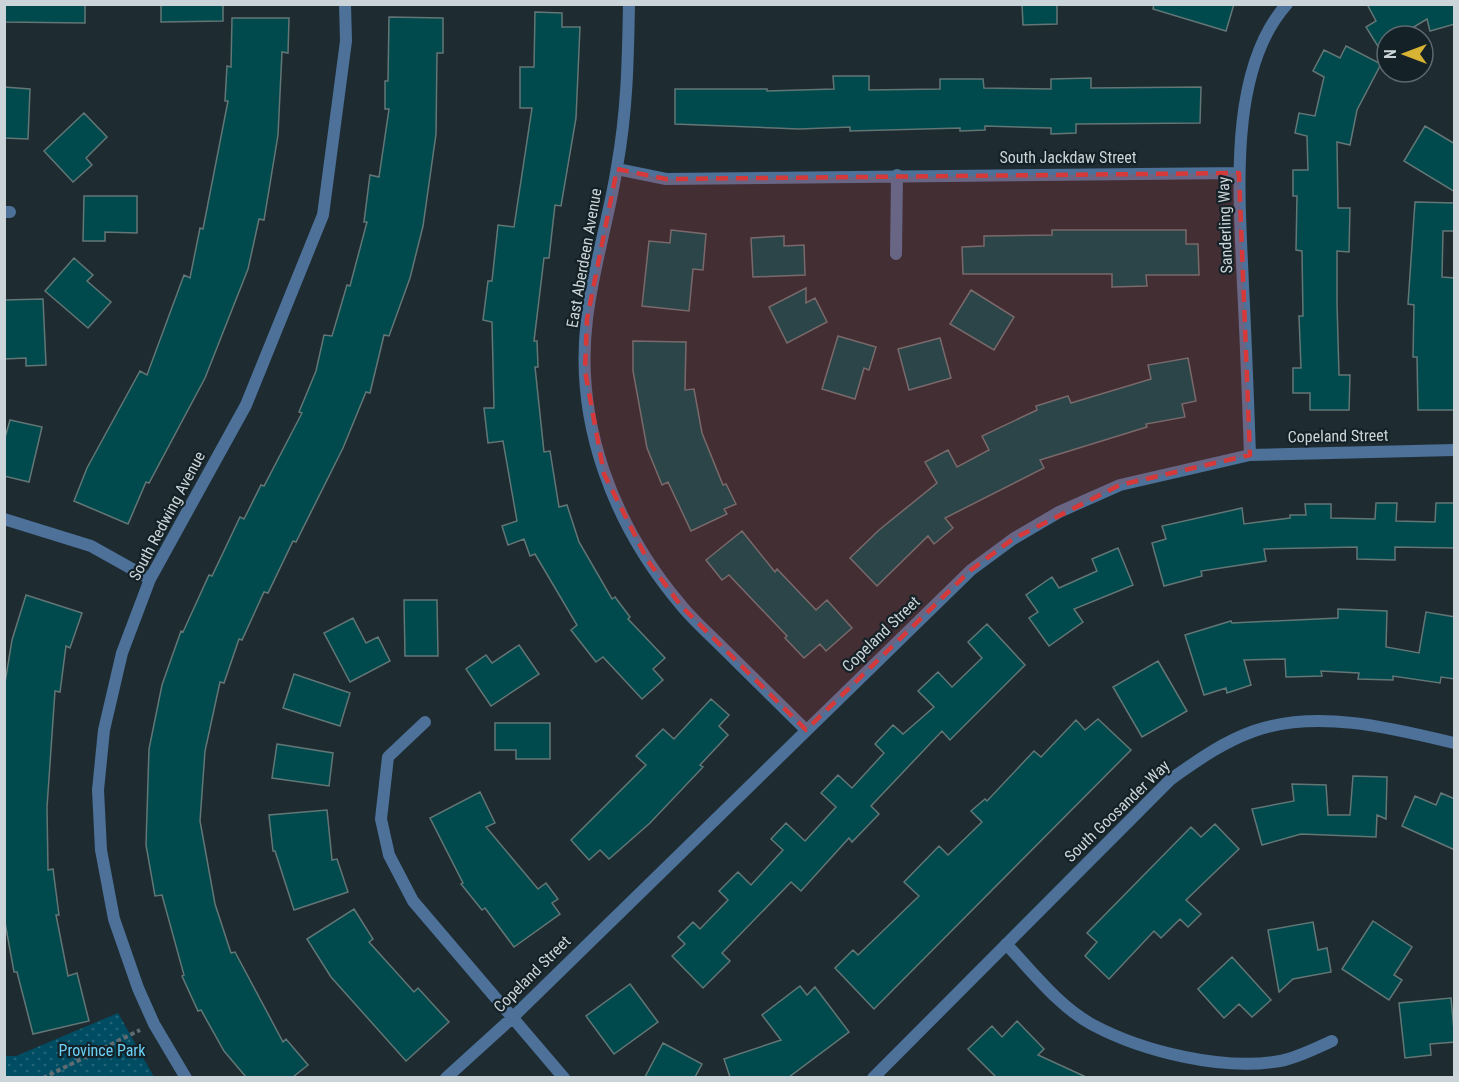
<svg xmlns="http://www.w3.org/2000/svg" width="1459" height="1082" font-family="'Roboto Condensed',sans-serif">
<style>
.park{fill:url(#park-dots)}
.building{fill:#00494c;stroke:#637676;stroke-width:1.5}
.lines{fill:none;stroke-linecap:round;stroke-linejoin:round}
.path{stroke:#606c71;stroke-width:4;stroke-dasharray:4.5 3;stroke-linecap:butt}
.minor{stroke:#4d7198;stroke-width:12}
.marked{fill:#d5393a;fill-opacity:0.2;stroke:#d5393a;stroke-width:4.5;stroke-dasharray:12 8;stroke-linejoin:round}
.labels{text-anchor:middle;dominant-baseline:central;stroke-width:4.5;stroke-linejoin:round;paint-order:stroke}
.street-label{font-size:16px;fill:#cbd4d8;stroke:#142228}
.park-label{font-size:16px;fill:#6cd0f6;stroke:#142228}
</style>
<defs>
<pattern id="park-dots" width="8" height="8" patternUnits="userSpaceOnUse" patternTransform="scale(1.5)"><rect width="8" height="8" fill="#004c62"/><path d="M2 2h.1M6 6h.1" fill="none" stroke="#246578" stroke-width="1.8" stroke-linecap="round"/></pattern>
</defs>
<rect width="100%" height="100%" fill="#1e2c32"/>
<!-- park -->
<path class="park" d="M118,1013L154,1077H5V1056H16Z"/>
<!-- building -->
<path class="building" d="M4,4H85V23L4,22Z
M161,4H223V21L161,22Z
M1022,4H1057V24L1023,25Z
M1154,4H1234L1226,31L1153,9Z
M1367,4H1455V24L1430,31L1427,19L1399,36H1387V43L1379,48L1366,27L1376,21Z
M535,12L562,13V27H580L576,118L561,206L555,205L549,258H544L534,341H537L538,367H535L544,452L550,451L559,507L567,505L579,542L612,599L615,597L630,617L628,619L665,658L653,669L663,680L642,699L603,657L596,662L571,630L577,625L535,554L530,556L524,539L508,545L502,526L517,521L503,441L488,443L484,408H494L492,322L483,320L488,281H492L498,225L514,227L532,108H520V67H534Z
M389,17L443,18V53H437L436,134L423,226L410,278L389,336L384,335L370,393L366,392L343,448L296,542L293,541L268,593L264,592L242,640L239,639L224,683L220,682L205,751L200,821L215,904L231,953L235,952L283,1042L286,1039L308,1065L293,1077H246L224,1051L201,1010L198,1011L182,976L184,975L162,895L155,896L146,845L149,749L162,685L181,631L183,632L209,575L212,576L240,517L244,519L261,485L264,486L302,413L299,412L316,371L324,335L332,336L347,285L350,286L367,222H364L370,175L379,177L389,109H385V81H388Z
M232,18H289L288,53L282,52L278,135L264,220L259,219L248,269L205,378L149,483L146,482L128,524L74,501L87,468L140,371L147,375L184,275L190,278L200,228L203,229L228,101H225L227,66L231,67Z
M1346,46L1381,64L1357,110L1350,145L1337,142L1338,208H1350L1349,252L1337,251V303L1339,375H1350L1349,410H1310V393H1293V368H1301L1299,316H1303L1302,251L1296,250L1297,196H1293V170H1308L1307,136L1295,133L1299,113L1315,116L1324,77L1313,71L1324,50L1340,58Z
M833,76H869V90L940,89V79H983L984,88L1051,89V79L1091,78V88L1201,87L1200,123L1076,124V133L1051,134V128L985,126V130L960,131V128L850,131V127L799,129L675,124V89H767V91L834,89Z
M4,87L30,89L28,139L4,138Z
M84,113L107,137L86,158L92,165L73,182L44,151Z
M1425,126L1455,144V192L1404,161Z
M84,196H137V233L105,232V241H83Z
M1415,202L1455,203V231H1443L1442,277L1455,278L1454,410H1418L1417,357H1413L1414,305L1408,304Z
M671,230L706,234L703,270L693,269L689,311L642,306L649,241L670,243Z
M1052,230H1186V244H1198L1199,275H1146L1147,286L1112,287V274H963L962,247L984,246V236L1052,235Z
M784,236V246L804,245L805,275L753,277L751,238Z
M74,258L93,275L87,281L111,302L88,328L45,291Z
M806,288V303L815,298L827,322L787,343L769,307Z
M971,290L1014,317L994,350L950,324Z
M43,299L46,365L26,366V358L4,359V300Z
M838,336L876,347L869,370L864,368L855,399L822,389Z
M940,338L951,378L909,390L898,349Z
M633,341L686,342L685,390L694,389L702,433L723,485L726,484L736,504L724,509L727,514L691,531L668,482L662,485L647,448L633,371Z
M1188,358L1196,401L1182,404L1185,417L1146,424L1147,427L1040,460L1044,468L945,518L953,528L934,544L928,536L877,586L850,558L879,530L937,483L925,462L948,450L957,467L989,450L982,436L1037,410L1036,406L1068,396L1071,403L1151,379L1148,365Z
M10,420L42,427L29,482L4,476V441Z
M1376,503H1397L1396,521L1435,522L1436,503H1455V548L1395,547V560L1357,559V547L1264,549L1266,561L1201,571L1202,576L1164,586L1152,543L1166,539L1162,526L1242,508L1244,524L1290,518V515H1306L1305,504H1331V518L1375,519Z
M742,531L775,572L777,569L816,610L827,600L852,628L826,651L820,644L804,658L785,638L787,636L729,575L722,580L706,560Z
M1118,548L1133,585L1074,609L1083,622L1049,646L1029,618L1038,612L1026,595L1052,577L1059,588L1097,571L1092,559Z
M26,595L82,613L70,648L66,646L60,692L55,691L47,807L48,870L53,869L59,915H56L68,976L77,973L89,1021L33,1034L17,972H14L4,917V689L12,640Z
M404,600H437L438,656H405Z
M1338,609L1387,611L1386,647L1419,653L1426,612L1455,617V679L1441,677L1440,683L1393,676V680L1358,679L1359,673L1321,671L1322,676L1286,677L1285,659L1244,660L1251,685L1227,693L1226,688L1204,695L1185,635L1231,621L1232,623L1338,618Z
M353,618L366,643L378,637L390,661L350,682L324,633Z
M987,624L1025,665L950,740L942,731L871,806L879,814L852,842L849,838L801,891L791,882L722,953L730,961L703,988L672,956L685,944L678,937L693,922L700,929L728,900L719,891L738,872L751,885L783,850L771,839L786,823L805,841L836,807L821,793L838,775L852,788L884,753L875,744L893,725L903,734L934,707L918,691L938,672L952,687L982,658L968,642Z
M519,645L539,674L491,706L466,669L486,655L492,663Z
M1158,661L1187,711L1142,737L1113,687Z
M294,674L350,693L340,726L283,708Z
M711,699L729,715L719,726L728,735L700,765L703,767L650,823L609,859L600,850L589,860L571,840L646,765L636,756L663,729L674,739Z
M1098,719L1131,750L874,1009L835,968L853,950L858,955L919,896L904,882L939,846L948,855L982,822L971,811L985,799L987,801L1034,751L1041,757L1076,720L1085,730Z
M495,723H550V759H516V750H495Z
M277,744L333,753L329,786L272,778Z
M1353,776L1387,777L1386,819L1377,815L1376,837L1301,834L1262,845L1252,809L1294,801L1292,784L1326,785L1328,815H1350Z
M480,792L495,823L486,827L538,889L546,883L558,899L552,903L560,914L514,947L485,908L482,910L461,884L463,883L430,818Z
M1441,793L1455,799V850L1402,826L1415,796L1436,805Z
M327,810L332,860L337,859L348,892L294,910L275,851H273L269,815Z
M1215,824L1239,849L1186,900L1201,914L1188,927L1180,919L1161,938L1154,931L1109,979L1085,956L1097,942L1087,933L1191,827L1201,837Z
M354,909L373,939L369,942L414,992L418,988L449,1022L406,1061L331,977L307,939Z
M1373,921L1412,947L1394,975L1402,980L1389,1000L1342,969Z
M1313,922L1318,950L1327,948L1331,972L1293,979L1279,992L1268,930Z
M1232,957L1271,1000L1252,1017L1239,1004L1224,1018L1198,989Z
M630,984L658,1022L614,1054L586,1016Z
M800,986L807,995L815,987L849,1032L789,1077H730L724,1059L781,1040L762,1015Z
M1451,998L1455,1042L1430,1044L1431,1055L1405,1058L1399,1003Z
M1017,1021L1044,1049L1038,1055L1086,1077H996L968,1049L992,1026L1002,1037Z
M663,1043L702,1064L695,1077H645Z"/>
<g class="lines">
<!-- path -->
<path class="path" d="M43,1078L140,1030"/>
<!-- minor -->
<path class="minor" d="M629,4C628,62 627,111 617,167C609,218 593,268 587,319C574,423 614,526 681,605C693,620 708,633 722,647C750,675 778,702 806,730
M617,169L666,179L1239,173
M4,212H10
M896,254L897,175
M1250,455C1248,398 1246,342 1243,286C1240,202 1226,72 1287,4
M4,519L91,546L150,579
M425,722L388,757L381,819L389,855L413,901L564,1078
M1006,944C1032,971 1059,1007 1093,1025C1144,1052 1223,1071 1280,1061C1297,1058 1316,1048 1332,1041
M186,1078L154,1024L138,988L114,919L101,850L98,790L104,730L122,653L150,579L246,405L323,215L346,41L345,4
M446,1078L512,1018L971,570L1013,539L1059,512L1120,485L1250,455L1454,450
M873,1078L1171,779C1198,760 1223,742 1254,731C1317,709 1392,728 1454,743"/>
</g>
<!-- marked area -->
<path class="marked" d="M617,169L666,179L1239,173L1250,455L1120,485L1013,539L971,570L806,730L681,606L648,561L604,474L585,371L587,319Z"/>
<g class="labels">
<!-- street labels -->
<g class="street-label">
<text x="1068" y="157">South Jackdaw Street</text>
<text transform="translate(1225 225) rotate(-92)">Sanderling Way</text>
<text transform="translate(584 258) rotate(-80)">East Aberdeen Avenue</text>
<text transform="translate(1338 436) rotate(-1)">Copeland Street</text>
<text transform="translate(167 516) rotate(-62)">South Redwing Avenue</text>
<text transform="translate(881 634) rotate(-44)">Copeland Street</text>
<text transform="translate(1117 811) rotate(-44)">South Goosander Way</text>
<text transform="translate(532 974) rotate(-45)">Copeland Street</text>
</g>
<!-- park labels -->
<g class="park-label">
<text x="102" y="1050">Province Park</text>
</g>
</g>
<!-- border -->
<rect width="1459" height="1082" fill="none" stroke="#cbd4d8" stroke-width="12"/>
<!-- north arrow -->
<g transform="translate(1405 54) rotate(270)"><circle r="28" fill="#142228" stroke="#5d696e" stroke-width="1.5"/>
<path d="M0-4.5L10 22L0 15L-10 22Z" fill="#d7b434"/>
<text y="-9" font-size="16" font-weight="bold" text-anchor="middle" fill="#cbd4d8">N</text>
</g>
</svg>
